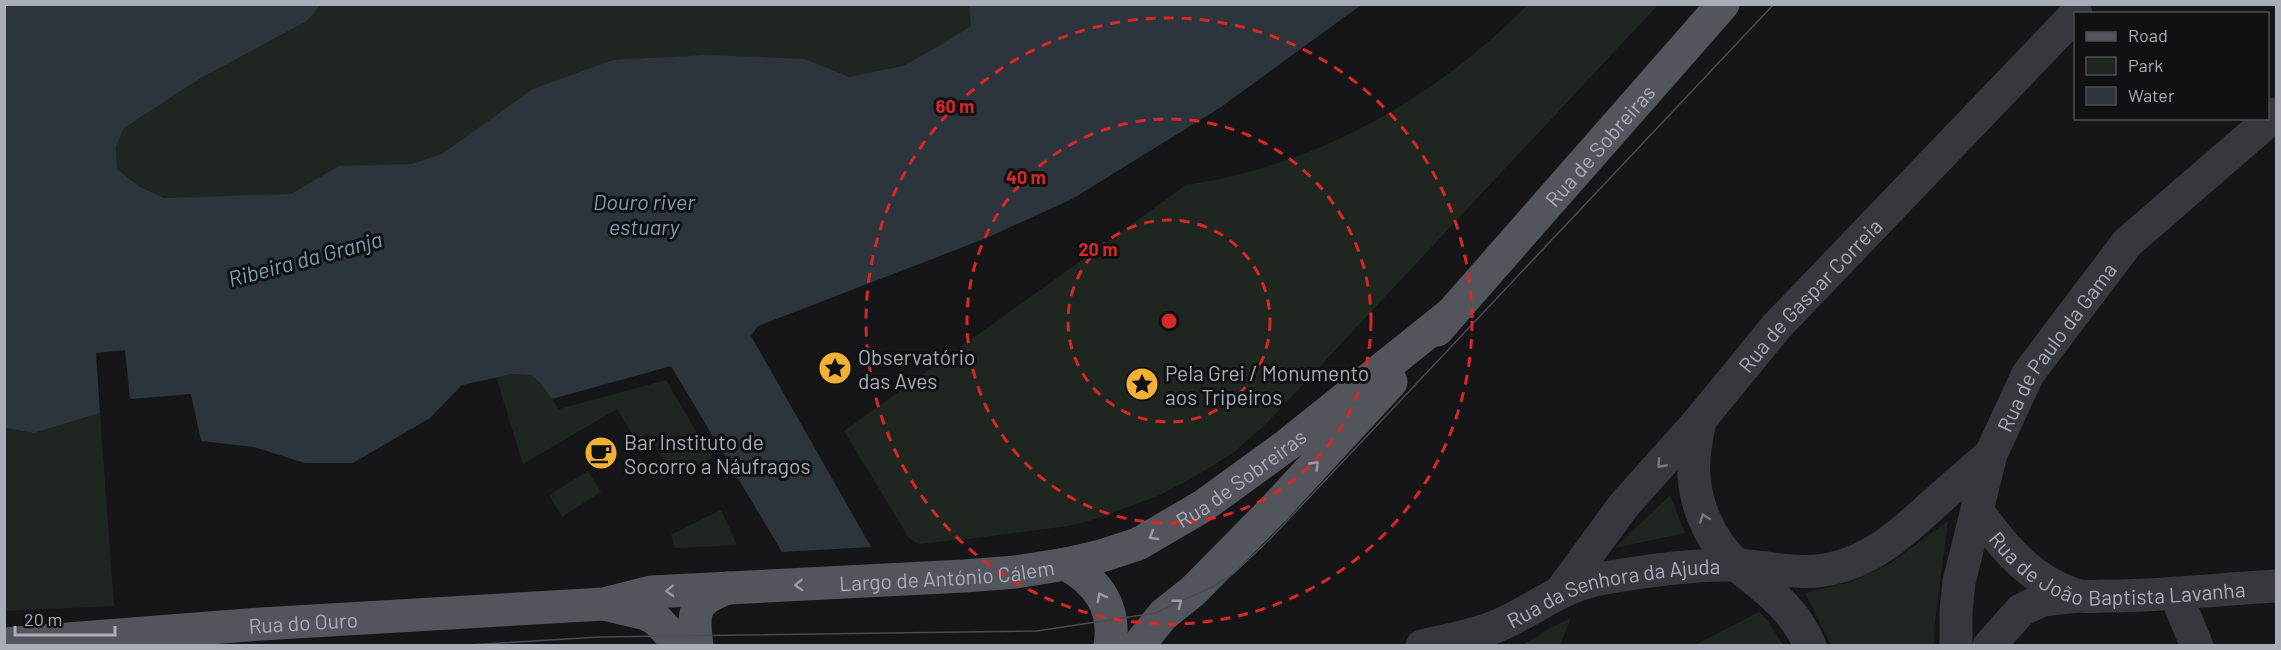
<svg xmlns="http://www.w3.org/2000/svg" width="2281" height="650" font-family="Barlow,sans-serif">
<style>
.green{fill:#1e261f}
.water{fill:#2c353c}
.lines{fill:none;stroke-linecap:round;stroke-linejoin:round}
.minor{stroke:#37383d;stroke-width:33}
.major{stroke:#53555c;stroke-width:33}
.tram{stroke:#4a4c52;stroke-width:1.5}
.oneway{stroke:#757881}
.oneway2{stroke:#979ba6}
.ring{fill:none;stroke:#d62828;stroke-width:3;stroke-dasharray:10 8}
.labels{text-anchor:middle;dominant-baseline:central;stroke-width:6;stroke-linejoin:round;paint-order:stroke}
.street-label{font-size:21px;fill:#a8adb8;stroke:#111113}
.poi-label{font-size:21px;fill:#a8adb8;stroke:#111113;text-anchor:start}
.water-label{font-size:22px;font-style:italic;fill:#7f9bb3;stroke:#111113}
.centre{fill:#d62828;stroke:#111113;stroke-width:3}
.ring-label{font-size:18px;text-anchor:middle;font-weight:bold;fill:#d62828;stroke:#111113;stroke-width:6;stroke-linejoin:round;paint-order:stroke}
</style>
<rect width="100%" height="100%" fill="#161618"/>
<!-- green -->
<path class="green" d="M321,5H1361L1221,107L1072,199L984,239L416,196L163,198L140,187L117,169L116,147L124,128L201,78L307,21Z
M1527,5H1658L1267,423L1233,453L1194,477L1160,495L1096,519L1068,526L968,539L918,544L909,538L844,431L1186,185C1314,167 1438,97 1527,5Z
M512,374L531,375L541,384L559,409L666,380L712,458L673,476L648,434L636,441L617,409L523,464L496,377Z
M100,413L114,606L5,611L4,428L34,433Z
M588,471L601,492L562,517L549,495Z
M1670,495L1685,533L1615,548Z
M721,510L737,545L675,548L671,535Z
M1948,521L1935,621L1934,645H1831L1805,593L1850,582L1888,565Z
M1759,612L1768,621L1783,645H1695Z
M1571,618L1560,645H1523L1550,628Z"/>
<!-- water -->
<path class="water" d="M4,5H321L307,21L201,78L124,128L116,147L117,169L140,187L164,198L291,194L339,166L412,164L442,154L533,89L613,60L707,55L805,59L849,77L903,66L941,45L971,26L969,5H1361L1221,107L1072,199L984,239L758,326L751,336L871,547L782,552L671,366L552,399L541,384L531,375L512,374L462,385L430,418L353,463H305L254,447L201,441L191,394L130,399L125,350L96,353L100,413L34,433L5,428Z"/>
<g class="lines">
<!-- minor -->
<g class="minor">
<path d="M1700,420C1698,432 1695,445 1694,457C1691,498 1708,541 1740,568C1769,592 1794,608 1810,646"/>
<path id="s1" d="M1977,510C2003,547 2031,581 2076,595C2085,598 2098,596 2108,596C2164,596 2220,589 2276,586"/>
<path id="s2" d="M1561,591L1624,505L1700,420L1776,327L2076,14"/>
<path d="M2175,593L2197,646"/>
<path id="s3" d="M1422,646C1447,640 1473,636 1497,626C1533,611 1559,587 1599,579C1643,571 1690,564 1735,565C1766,566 1798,576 1830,569C1873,561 1905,530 1936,502C1954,486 1972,470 1991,454"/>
<path id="s4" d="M1956,646V611L1959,582L1991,454L2028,374L2127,243L2276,114"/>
<path d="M1989,646L2021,610L2043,600L2077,596"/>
</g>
<!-- major -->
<g class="major">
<path id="s5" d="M1437,330L1723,4"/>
<path d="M1066,564C1098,582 1116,607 1110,646"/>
<path d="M608,605L646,614L657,620L681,646"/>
<path id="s6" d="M4,644L261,624L604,604L651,592L964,576L1016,572L1066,564L1101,556L1138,544L1203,506L1287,445L1452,313"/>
<path d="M697,646C692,610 694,600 728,588"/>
<path d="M1138,646L1163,615L1193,591L1273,510L1391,382"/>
</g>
<!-- tram -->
<path class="tram" d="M451,646L599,637L1037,631L1155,613L1214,586L1234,573L1269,540L1774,4"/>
</g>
<!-- one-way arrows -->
<defs><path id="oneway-chevron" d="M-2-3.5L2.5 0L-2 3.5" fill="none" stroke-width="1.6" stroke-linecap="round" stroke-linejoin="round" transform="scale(1.5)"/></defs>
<g class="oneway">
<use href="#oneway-chevron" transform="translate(1661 464) rotate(132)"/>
<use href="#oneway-chevron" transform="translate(1704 518) rotate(-110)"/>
</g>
<g class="oneway2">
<use href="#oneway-chevron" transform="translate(1315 465) rotate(-46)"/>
<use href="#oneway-chevron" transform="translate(1153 536) rotate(150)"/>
<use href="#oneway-chevron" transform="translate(799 585) rotate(177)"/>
<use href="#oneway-chevron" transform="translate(670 591) rotate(178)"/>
<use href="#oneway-chevron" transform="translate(1101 597) rotate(-118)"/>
<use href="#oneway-chevron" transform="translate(1178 603) rotate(-38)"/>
</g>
<!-- distance rings -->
<g class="ring">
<circle cx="1169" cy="321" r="101"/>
<circle cx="1169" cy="321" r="202"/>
<circle cx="1169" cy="321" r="303"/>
</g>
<!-- icons -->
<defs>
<symbol id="sight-disc" viewBox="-11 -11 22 22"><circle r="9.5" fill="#f2b134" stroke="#111113"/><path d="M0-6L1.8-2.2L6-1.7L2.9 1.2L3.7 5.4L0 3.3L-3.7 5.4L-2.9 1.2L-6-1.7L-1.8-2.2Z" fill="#111"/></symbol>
<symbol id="cafe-disc" viewBox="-11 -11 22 22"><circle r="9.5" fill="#f2b134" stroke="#111113"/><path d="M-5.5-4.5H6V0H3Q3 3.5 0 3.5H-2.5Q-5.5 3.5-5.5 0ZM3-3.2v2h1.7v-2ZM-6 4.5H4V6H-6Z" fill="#111"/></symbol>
</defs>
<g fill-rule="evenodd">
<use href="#sight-disc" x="816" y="349" width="38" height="38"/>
<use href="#sight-disc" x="1123" y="365" width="38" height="38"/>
<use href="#cafe-disc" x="582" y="434" width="38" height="38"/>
</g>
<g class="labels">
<!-- street labels -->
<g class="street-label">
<text stroke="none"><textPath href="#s5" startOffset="246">Rua de Sobreiras</textPath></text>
<text stroke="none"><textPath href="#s2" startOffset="387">Rua de Gaspar Correia</textPath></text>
<text stroke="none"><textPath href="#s4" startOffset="322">Rua de Paulo da Gama</textPath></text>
<text stroke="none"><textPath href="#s6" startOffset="1263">Rua de Sobreiras</textPath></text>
<text stroke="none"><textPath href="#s1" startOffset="166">Rua de João Baptista Lavanha</textPath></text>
<text stroke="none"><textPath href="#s6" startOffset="946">Largo de António Cálem</textPath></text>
<text stroke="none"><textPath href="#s3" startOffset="201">Rua da Senhora da Ajuda</textPath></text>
<text stroke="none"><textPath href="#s6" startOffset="300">Rua do Ouro</textPath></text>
</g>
<!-- poi labels -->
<g class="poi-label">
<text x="858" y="356">Observatório<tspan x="858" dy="24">das Aves</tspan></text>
<text x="1165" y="372">Pela Grei / Monumento<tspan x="1165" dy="24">aos Tripeiros</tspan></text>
<text x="624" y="441">Bar Instituto de<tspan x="624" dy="24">Socorro a Náufragos</tspan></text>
</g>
<!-- water labels -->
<g class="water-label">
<text x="644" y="201">Douro river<tspan x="644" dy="25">estuary</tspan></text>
<text transform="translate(305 258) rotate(-15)">Ribeira da Granja</text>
</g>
</g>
<circle cx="1169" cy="321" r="9" class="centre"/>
<g class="ring-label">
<text x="955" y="113">60 m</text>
<text x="1026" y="184">40 m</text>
<text x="1098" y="256">20 m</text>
</g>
<!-- border -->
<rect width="2281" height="650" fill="none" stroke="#a8adb8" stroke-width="12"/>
<!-- legend -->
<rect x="2074" y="12" width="195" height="108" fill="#111113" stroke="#4d4f55" stroke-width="1.5"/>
<rect x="2086" y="32" width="30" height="9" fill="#53555c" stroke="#4d4f55" stroke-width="1.5"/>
<text x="2128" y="42" font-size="18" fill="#a8adb8">Road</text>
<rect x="2086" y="57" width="30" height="18" fill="#1e261f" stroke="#4d4f55" stroke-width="1.5"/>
<text x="2128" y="72" font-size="18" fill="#a8adb8">Park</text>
<rect x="2086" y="87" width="30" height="18" fill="#2c353c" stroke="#4d4f55" stroke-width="1.5"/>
<text x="2128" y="102" font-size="18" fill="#a8adb8">Water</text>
<!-- scale -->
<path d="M15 626v9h100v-9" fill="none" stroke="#a8adb8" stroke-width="3"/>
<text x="24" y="626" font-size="18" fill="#a8adb8" stroke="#111113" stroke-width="4.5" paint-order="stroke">20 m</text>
</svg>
